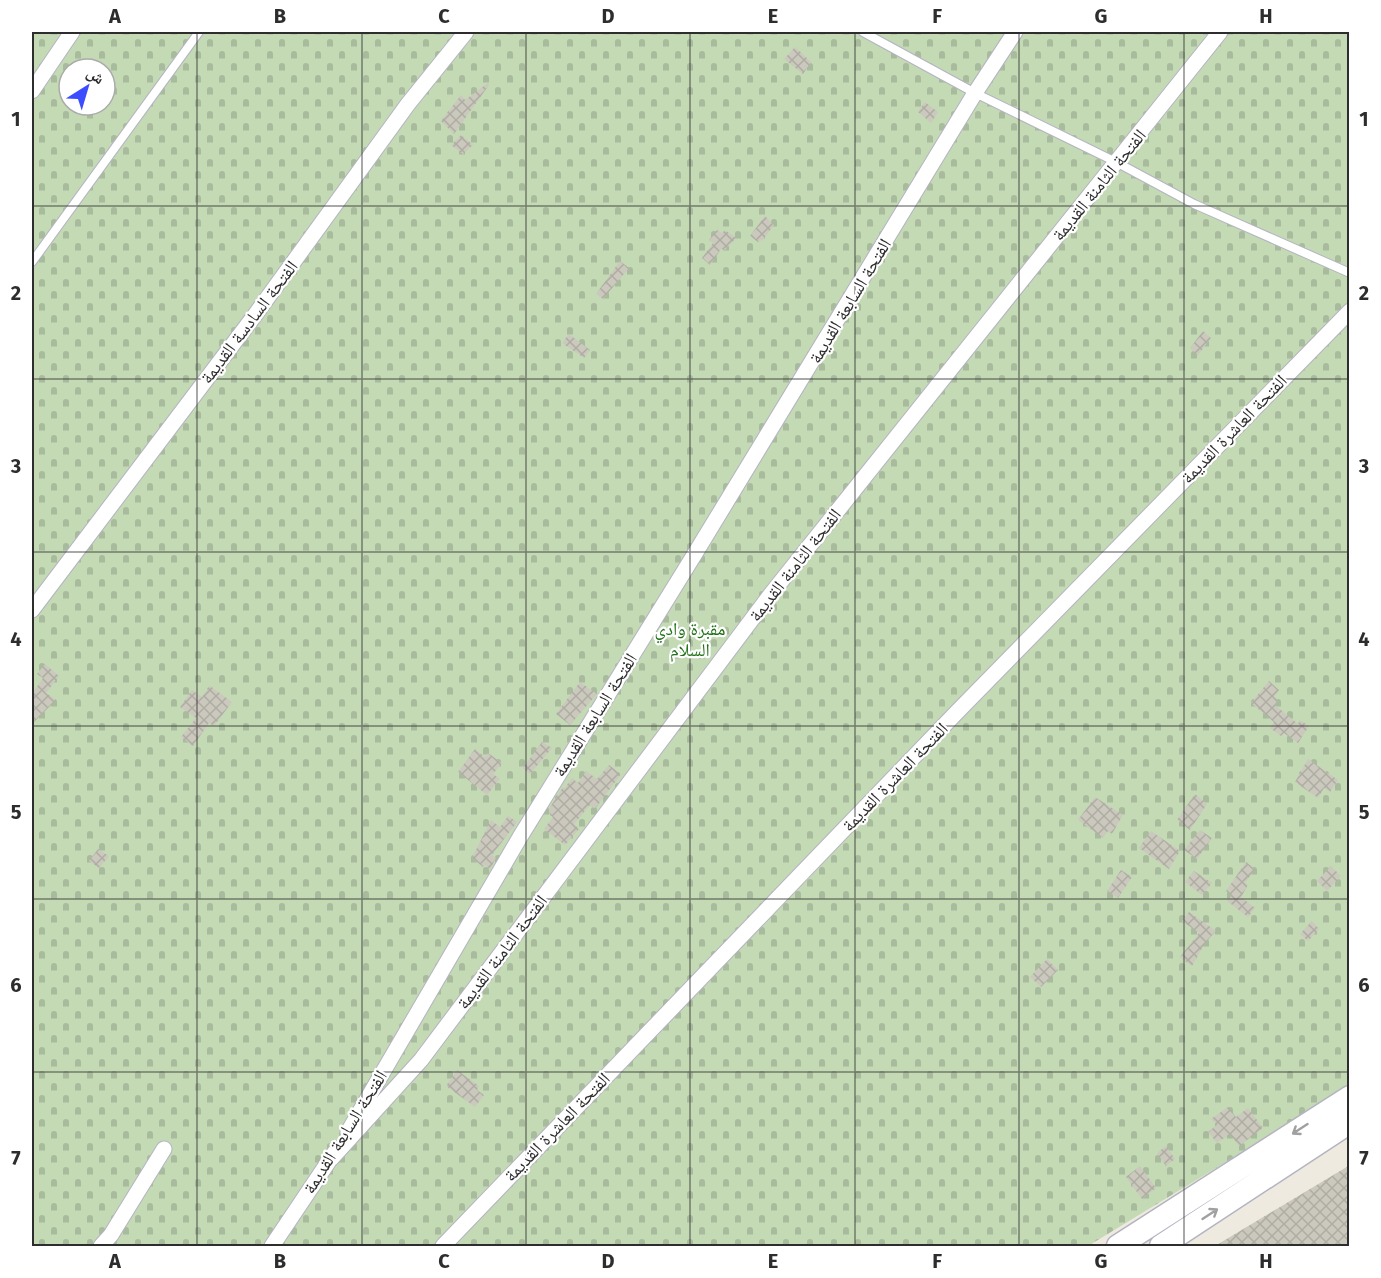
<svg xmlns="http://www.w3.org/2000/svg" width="1381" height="1278" font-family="'Fira Sans','Noto Naskh Arabic',sans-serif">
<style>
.cemetery{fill:url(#cemetery-stones);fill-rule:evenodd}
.building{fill:url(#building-cross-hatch)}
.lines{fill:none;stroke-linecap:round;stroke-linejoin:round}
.lane-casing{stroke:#b3b4c1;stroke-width:10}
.street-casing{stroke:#b3b4c1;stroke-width:17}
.secondary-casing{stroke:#b3b4c1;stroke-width:25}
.lane{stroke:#fff;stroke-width:8}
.street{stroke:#fff;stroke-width:15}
.secondary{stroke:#fff;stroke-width:22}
.oneway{stroke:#a0a0a0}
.grid{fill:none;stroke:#2d2d2d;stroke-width:1.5;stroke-opacity:0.55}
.labels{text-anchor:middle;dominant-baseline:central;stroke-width:4.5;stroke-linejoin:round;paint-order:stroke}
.street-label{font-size:18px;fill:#2d2d2d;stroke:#fff}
.park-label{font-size:18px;fill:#207017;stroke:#fff}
.neatline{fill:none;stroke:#2d2d2d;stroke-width:2}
.grid-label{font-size:20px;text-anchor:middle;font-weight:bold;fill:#2d2d2d}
</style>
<defs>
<pattern id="cemetery-stones" width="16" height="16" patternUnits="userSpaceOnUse" patternTransform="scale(1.5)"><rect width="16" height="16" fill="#c3dab5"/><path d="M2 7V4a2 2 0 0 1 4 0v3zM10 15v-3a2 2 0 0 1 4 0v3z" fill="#a8bb9c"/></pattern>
<pattern id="building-cross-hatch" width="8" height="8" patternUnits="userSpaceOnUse" patternTransform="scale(1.5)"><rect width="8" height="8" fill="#cbc8bd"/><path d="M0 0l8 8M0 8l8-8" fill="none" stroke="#afaca3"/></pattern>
</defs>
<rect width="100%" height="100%" fill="#efeadf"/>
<!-- cemetery -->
<path class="cemetery" d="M32,32H1349V1087L1088,1246H32ZM69,69H105V105H69Z"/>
<!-- building -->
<path class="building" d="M795,47L811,62L803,74L784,59Z
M488,83L489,85L454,134L441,121L461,95L465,100Z
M925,102L938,112L931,123L918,112Z
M461,135L473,145L463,154L451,145Z
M765,216L774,225L762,241L761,240L758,242L750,236Z
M717,230L722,233L725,230L736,238L725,250L721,249L710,265L702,258L713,243L709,240Z
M620,261L629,268L603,299L596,294Z
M1203,331L1211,338L1198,355L1190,348Z
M569,334L590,350L584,358L562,343Z
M45,664L59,676L46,693L56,700L32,724V694L43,678L37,674Z
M1269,681L1279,690L1274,697L1278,700L1275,705L1298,724L1300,720L1309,726L1298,743L1284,733L1281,736L1270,728L1274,722L1251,703Z
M580,682L597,694L570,725L556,714Z
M210,686L232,702L214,726L209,723L193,746L181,737L196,718L180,707L192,690L202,697Z
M542,742L552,748L530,774L523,768Z
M475,749L485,757L488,753L502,763L493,774L500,779L487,795L458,772Z
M1308,759L1338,780L1330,792L1324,788L1318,798L1295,782Z
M609,765L621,774L595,809L590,805L574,824L579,829L565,845L544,829L553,817L550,815L549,809L563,787L565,788L572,778L578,783L586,771L597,779Z
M1195,794L1207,804L1190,830L1177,820Z
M1095,797L1123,815L1112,834L1108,831L1103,838L1078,820Z
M508,816L517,822L492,855L496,858L490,869L485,865L483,867L472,858L491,820L500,827Z
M1200,830L1212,838L1197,859L1184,850Z
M1151,831L1180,851L1169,869L1139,848Z
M98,849L109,856L99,868L89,861Z
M1246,862L1255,869L1245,883L1248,885L1241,897L1255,908L1248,917L1227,901L1232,895L1226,891Z
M1331,866L1341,876L1327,891L1317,881Z
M1121,870L1132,877L1118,898L1107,891Z
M1194,871L1212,883L1202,895L1185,882Z
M1189,912L1216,931L1205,943L1192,966L1180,957L1199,933L1182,921Z
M1312,921L1319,929L1308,941L1300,934Z
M1047,959L1058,970L1041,987L1030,977Z
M457,1070L479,1086L477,1090L484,1095L475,1107L446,1086Z
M1228,1107L1236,1117L1248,1108L1263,1128L1239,1146L1230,1134L1217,1143L1208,1132L1217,1125L1211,1119Z
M1166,1146L1175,1159L1166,1166L1157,1153Z
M1350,1165V1246H1215Z
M1140,1166L1156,1188L1142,1199L1126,1177Z"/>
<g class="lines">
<defs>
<path id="lane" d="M863,32L975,93L1116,162L1194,204L1350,273
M32,262L199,32"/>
<path id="street" d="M32,91L72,32
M32,610L255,315L408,104L466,32
M348,1132L520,837L696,552L975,93L1015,32
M331,1159L421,1060L771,594L1220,32
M101,1246L111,1235L164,1149
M272,1246L335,1152
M443,1246L956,713L1350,311"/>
<path id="secondary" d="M1118,1246L1350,1097
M1161,1246L1350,1122"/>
</defs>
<!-- lane casing -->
<use href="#lane" class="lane-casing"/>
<!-- street casing -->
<use href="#street" class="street-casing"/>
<!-- secondary casing -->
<use href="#secondary" class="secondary-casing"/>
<!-- lane -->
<use href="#lane" class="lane"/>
<!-- street -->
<use href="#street" class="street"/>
<!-- secondary -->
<use href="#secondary" class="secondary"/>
</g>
<!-- one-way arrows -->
<defs><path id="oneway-shaft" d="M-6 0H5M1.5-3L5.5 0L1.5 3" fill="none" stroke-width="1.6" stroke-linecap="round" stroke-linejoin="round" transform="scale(1.5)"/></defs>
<g class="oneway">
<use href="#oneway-shaft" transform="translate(1300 1129) rotate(147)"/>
<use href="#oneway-shaft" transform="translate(1210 1214) rotate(-33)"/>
</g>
<!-- grid -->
<path class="grid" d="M197,32V1246M362,32V1246M526,32V1246M690,32V1246M855,32V1246M1019,32V1246M1184,32V1246M32,206H1350M32,379H1350M32,552H1350M32,726H1350M32,899H1350M32,1072H1350"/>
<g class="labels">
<!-- street labels -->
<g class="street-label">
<text transform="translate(1099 185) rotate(-51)">الفتحة الثامنة القديمة</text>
<text transform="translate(850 301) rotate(-59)">الفتحة السابعة القديمة</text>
<text transform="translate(249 322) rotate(-53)">الفتحة السادسة القديمة</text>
<text transform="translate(1234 429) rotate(-46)">الفتحة العاشرة القديمة</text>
<text transform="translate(795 565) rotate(-52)">الفتحة الثامنة القديمة</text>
<text transform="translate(595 715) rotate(-58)">الفتحة السابعة القديمة</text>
<text transform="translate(895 777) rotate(-46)">الفتحة العاشرة القديمة</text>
<text transform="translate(502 952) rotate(-53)">الفتحة الثامنة القديمة</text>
<text transform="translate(557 1127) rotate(-46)">الفتحة العاشرة القديمة</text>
<text transform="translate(345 1132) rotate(-58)">الفتحة السابعة القديمة</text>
</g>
<!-- park labels -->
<g class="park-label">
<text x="690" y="629">مقبرة وادي<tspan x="690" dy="21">السلام</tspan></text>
</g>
</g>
<!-- border -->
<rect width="1381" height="1278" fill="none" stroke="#ffffff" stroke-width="66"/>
<!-- north arrow -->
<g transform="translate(87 87) rotate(37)"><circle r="28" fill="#ffffff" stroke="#ababab" stroke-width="1.5"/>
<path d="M0-4.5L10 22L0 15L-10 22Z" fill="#3c4cff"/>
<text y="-9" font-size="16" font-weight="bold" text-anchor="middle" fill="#2d2d2d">ش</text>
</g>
<rect x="33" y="33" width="1315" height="1212" class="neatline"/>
<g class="grid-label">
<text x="115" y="23">A</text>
<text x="280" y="23">B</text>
<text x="444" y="23">C</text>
<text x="608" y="23">D</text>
<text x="773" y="23">E</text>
<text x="937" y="23">F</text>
<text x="1101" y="23">G</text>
<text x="1266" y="23">H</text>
<text x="16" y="126">1</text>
<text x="1364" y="126">1</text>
<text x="16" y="300">2</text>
<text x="1364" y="300">2</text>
<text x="16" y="473">3</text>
<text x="1364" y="473">3</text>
<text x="16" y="646">4</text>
<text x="1364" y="646">4</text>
<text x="16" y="819">5</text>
<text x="1364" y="819">5</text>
<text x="16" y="992">6</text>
<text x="1364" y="992">6</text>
<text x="16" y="1165">7</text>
<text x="1364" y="1165">7</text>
<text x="115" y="1268">A</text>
<text x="280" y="1268">B</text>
<text x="444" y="1268">C</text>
<text x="608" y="1268">D</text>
<text x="773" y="1268">E</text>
<text x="937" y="1268">F</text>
<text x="1101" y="1268">G</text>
<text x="1266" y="1268">H</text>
</g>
</svg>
